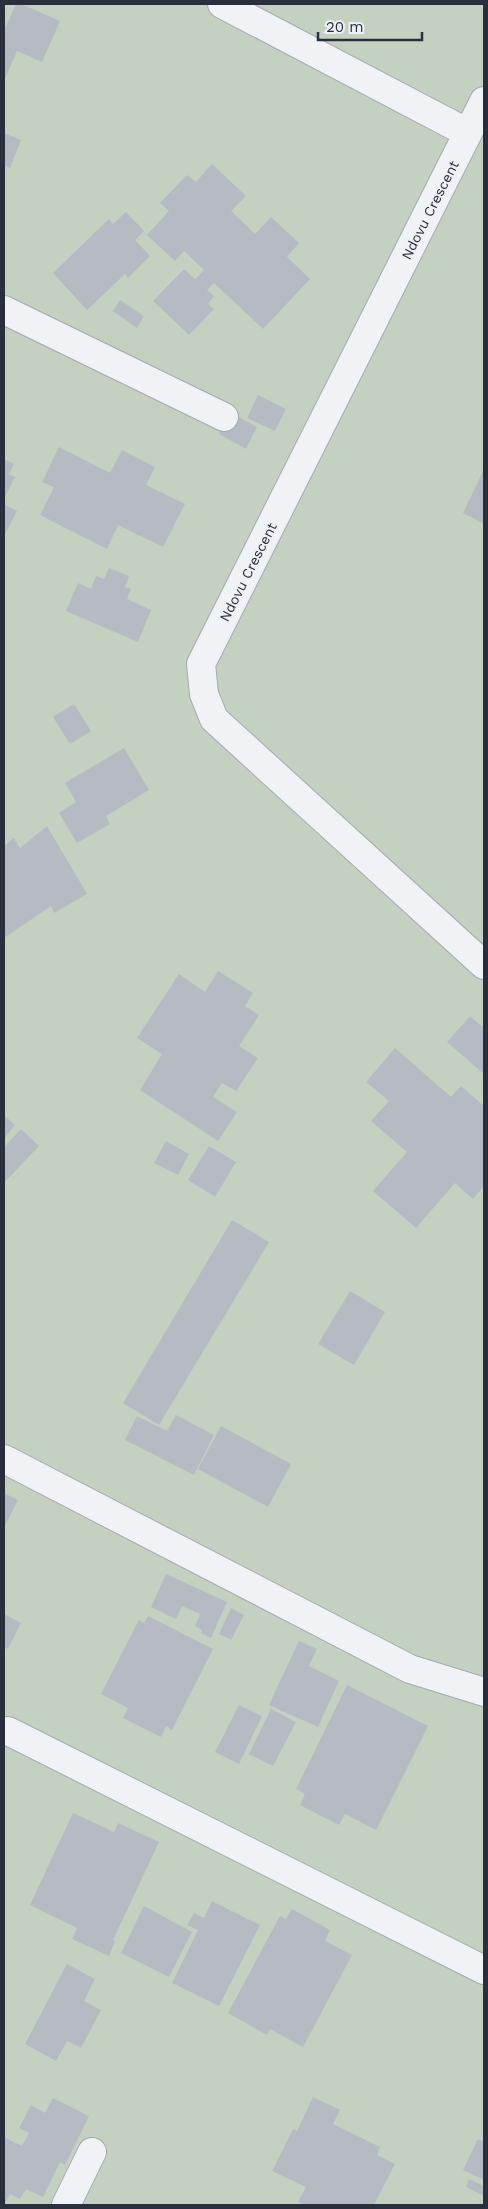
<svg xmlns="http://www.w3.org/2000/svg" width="488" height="2209" font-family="'Work Sans',sans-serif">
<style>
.green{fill:#c4d0c0}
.building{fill:#b6bbc3}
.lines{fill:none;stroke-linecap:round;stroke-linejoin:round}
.minor-casing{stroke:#a5a9b1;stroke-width:30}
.minor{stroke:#f1f2f6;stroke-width:28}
.labels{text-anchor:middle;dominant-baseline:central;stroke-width:4;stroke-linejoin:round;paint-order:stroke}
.street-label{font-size:14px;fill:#292f3d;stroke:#eef0f5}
</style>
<rect width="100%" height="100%" fill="#dfe2e7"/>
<!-- green -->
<path class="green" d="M4,4H484V2205H4Z"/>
<!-- building -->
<path class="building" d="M16,4H21L60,21L42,62L17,51L4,81V31Z
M4,133L21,140L10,168L4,165Z
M212,164L246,196L231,211L255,234L271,217L299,243L287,257L310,279L263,329L214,283L207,290L214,296L208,304L214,309L189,335L153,301L184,269L195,279L204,270L184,251L175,261L147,235L169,211L160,203L187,175L196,182Z
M126,212L144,231L135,240L150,256L128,278L125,274L87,310L53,273L109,219L113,224Z
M120,300L144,316L137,328L113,311Z
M258,395L286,409L275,431L247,418Z
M230,412L257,427L246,449L219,434Z
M59,447L110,473L122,450L155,467L146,485L185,504L163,547L118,525L107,549L40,515L54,487L42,482Z
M4,459L14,464L9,474L15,477L4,499Z
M484,469V524L463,513Z
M4,504L17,511L4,536Z
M109,568L129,576L125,587L131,589L127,599L151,610L138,642L66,611L78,583L91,589L96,576L104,579Z
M74,704L91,731L70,744L53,717Z
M124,748L149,790L106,816L110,824L77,843L59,813L76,802L65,783Z
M47,826L87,894L54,913L51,906L4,938V846L14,838L20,848Z
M218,971L253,993L245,1006L259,1015L239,1046L258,1058L236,1091L222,1083L213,1097L237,1112L218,1141L140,1090L162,1054L137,1038L179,974L205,992Z
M470,1016L484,1028V1074L447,1042Z
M395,1048L451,1097L461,1086L484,1106V1186L473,1199L455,1183L416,1228L373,1191L407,1152L371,1121L389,1101L366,1082Z
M4,1115L15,1125L4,1139Z
M21,1129L39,1146L4,1183V1147Z
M166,1141L189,1154L178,1175L154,1163Z
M209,1146L236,1162L215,1197L188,1180Z
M232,1220L269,1242L159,1425L123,1403Z
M350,1291L385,1312L354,1365L318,1344Z
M176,1415L214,1435L194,1475L125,1440L137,1416L167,1431Z
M221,1426L291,1464L268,1507L198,1469Z
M4,1493L18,1500L4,1528Z
M166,1574L227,1602L211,1638L201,1633L202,1630L195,1626L200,1614L182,1606L176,1619L151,1607Z
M231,1608L244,1615L231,1640L219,1634Z
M4,1614L21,1623L8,1649L4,1647Z
M148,1616L213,1649L172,1730L166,1726L161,1737L123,1718L128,1708L101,1694L139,1620L144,1623Z
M299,1641L317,1649L309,1666L339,1681L318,1727L269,1705Z
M347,1685L428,1726L376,1830L345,1814L339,1825L300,1805L305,1794L296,1789Z
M239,1705L262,1716L239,1764L215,1752Z
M271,1709L296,1722L273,1766L249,1754Z
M73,1813L114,1832L118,1823L159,1842L113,1940L115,1941L109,1956L72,1939L77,1928L30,1905Z
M212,1901L260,1925L219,2006L172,1983L198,1930L187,1925L194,1913L204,1918Z
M144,1906L192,1932L169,1977L121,1953Z
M292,1909L330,1930L325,1941L352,1955L303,2047L270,2029L267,2035L228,2013L280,1916L286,1919Z
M67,1964L95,1979L84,2001L101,2010L81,2048L67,2041L56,2061L25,2044Z
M313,2097L340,2110L333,2124L380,2147L377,2155L395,2164L374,2205H305L298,2202L306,2187L272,2171L293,2129L297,2131Z
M53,2098L89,2116L65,2165L60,2162L43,2197L26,2189L20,2199L10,2194L4,2205V2137L22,2146L29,2133L19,2128L31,2105L45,2113Z
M478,2139L484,2142V2180L463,2170Z
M469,2179L484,2186V2196L466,2187Z"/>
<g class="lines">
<defs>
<path id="minor" d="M222,4L468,133
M484,101L201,664L204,694L214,719L484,965
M4,310L224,417
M4,1459L410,1669L484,1692
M8,1731L484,1970
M66,2205L92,2152"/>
</defs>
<!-- minor casing -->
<use href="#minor" class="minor-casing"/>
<!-- minor -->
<use href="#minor" class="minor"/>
</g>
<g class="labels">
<!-- street labels -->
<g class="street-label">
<text transform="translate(430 210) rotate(-63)">Ndovu Crescent</text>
<text transform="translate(248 572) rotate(-63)">Ndovu Crescent</text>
</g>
</g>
<!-- border -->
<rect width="488" height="2209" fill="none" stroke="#292f3d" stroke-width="10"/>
<!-- scale -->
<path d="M318 32v8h104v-8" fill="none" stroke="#292f3d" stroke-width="2.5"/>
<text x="326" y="32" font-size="15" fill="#292f3d" stroke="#eef0f5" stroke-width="4" paint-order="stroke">20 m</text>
</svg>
